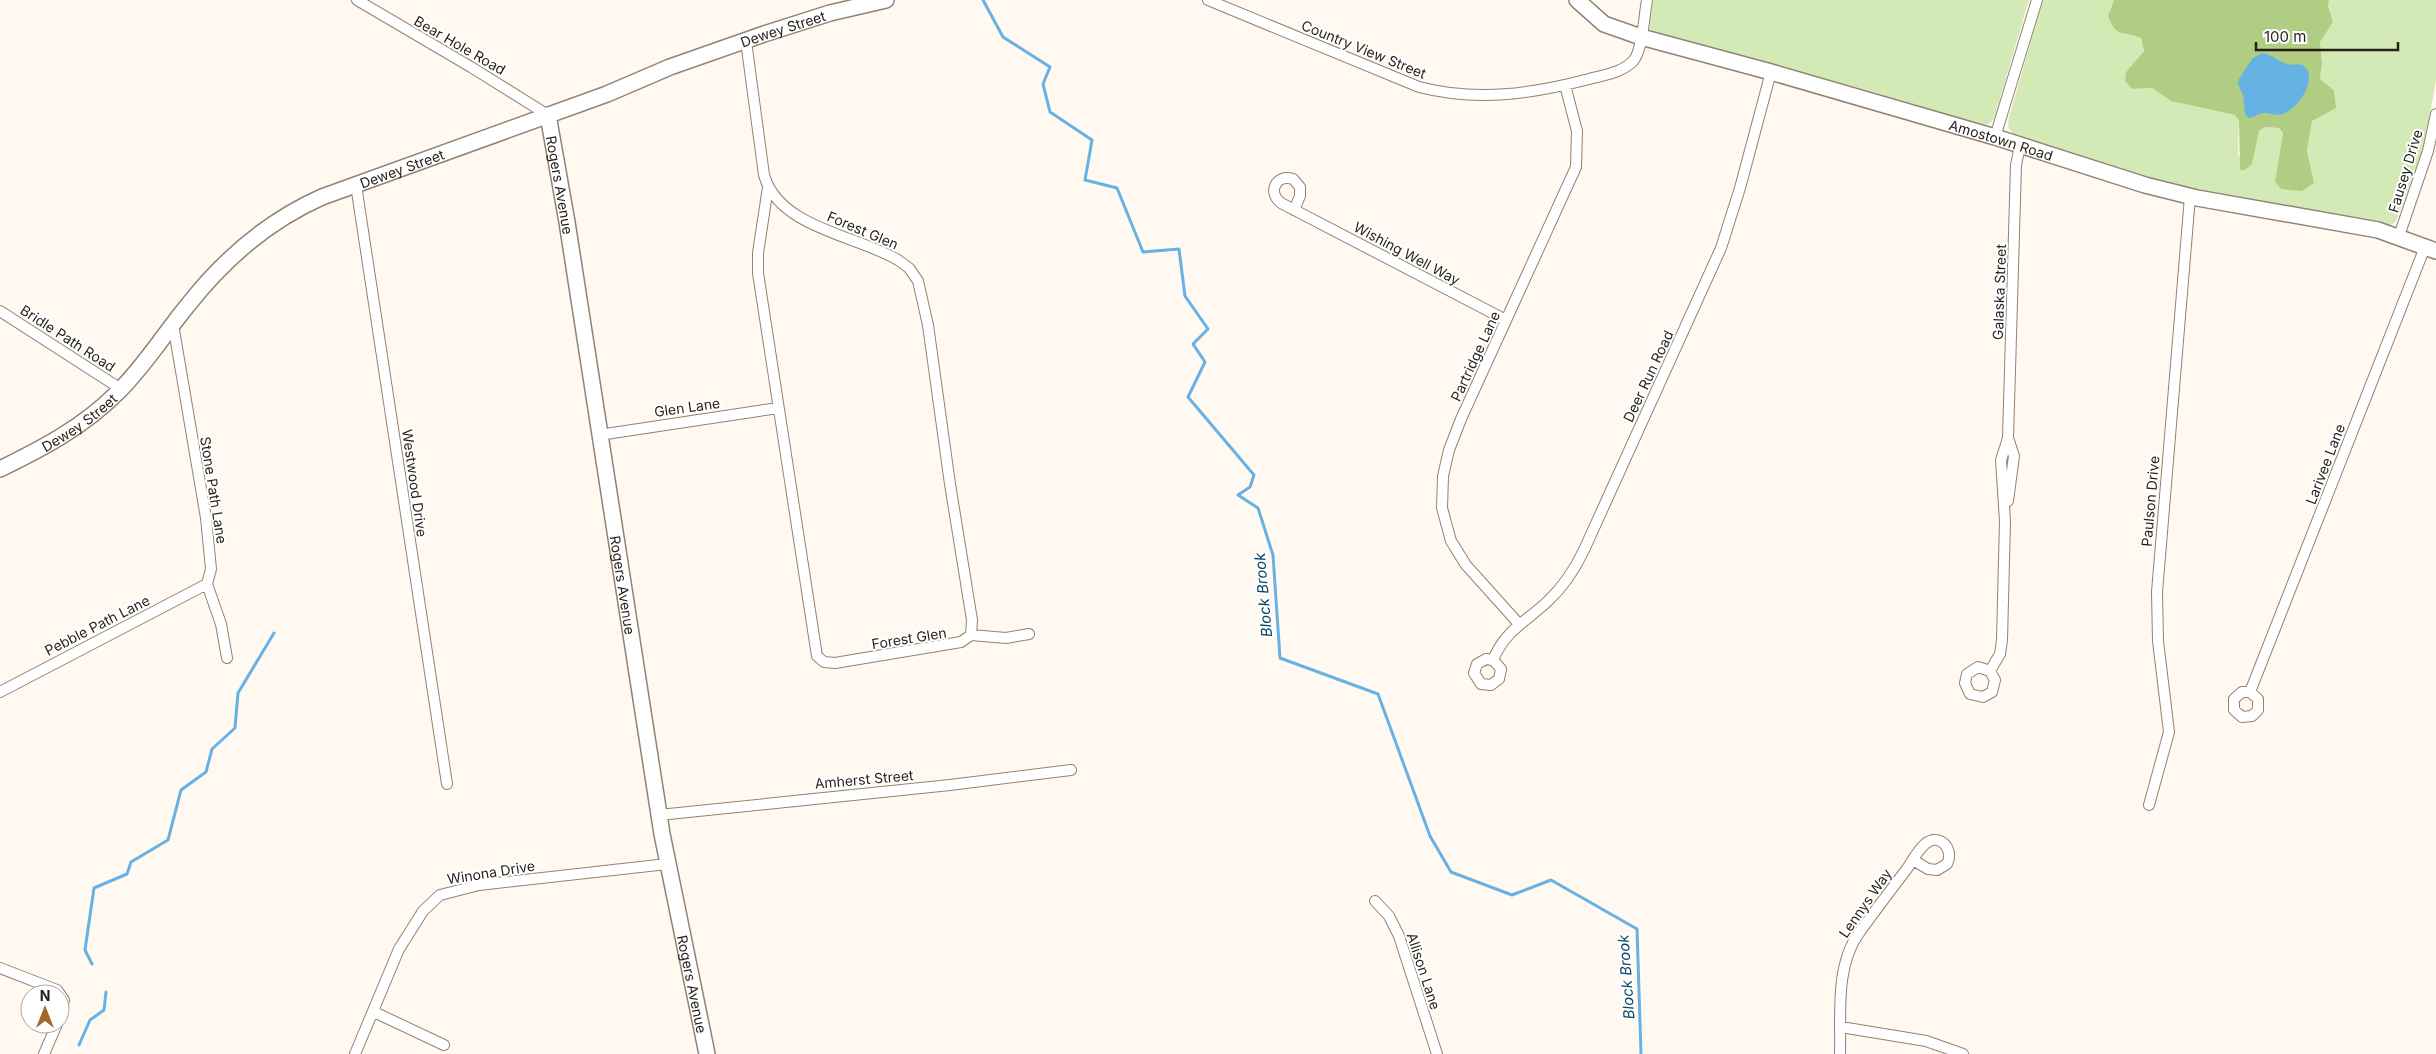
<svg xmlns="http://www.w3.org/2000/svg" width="2436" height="1054" font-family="Inter,sans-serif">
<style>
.green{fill:#d4eab6}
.forest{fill:#b0cd83}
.water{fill:#67b2e4}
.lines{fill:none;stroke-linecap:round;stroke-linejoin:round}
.stream{stroke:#67b2e4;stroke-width:3}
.street-casing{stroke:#918373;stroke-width:12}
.secondary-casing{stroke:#918373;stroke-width:18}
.street{stroke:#fff;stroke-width:10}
.secondary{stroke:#fff;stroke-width:15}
.labels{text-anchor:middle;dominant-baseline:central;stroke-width:4;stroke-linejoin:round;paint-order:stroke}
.street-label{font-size:14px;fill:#241f18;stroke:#fff}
.water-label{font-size:15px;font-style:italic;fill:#094667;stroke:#fff}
</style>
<rect width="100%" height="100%" fill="#fff9f2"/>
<!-- green -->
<path class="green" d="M1653,0H2029L1994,119L1989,124L1982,125L1859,88L1655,34L1649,28Z
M2043,0H2114L2108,16L2120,33H2129L2141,38L2144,51L2126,72L2125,81L2132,89L2152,88L2171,101L2233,115L2239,120L2238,156L2252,164L2258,131L2264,127L2279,128L2283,132L2275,181L2313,183L2307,151L2312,121L2334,90L2320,79L2322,63L2320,42L2333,22L2328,6L2329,0H2436V80L2425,143L2396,221L2391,225H2383L2206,194L2125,172L2014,136L2008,127L2009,117Z"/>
<!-- forest -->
<path class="forest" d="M2114,0H2329L2328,6L2333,22L2320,42L2322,63L2320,79L2334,90L2336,108L2312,121L2307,151L2314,183L2302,191L2281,189L2275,181L2283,133L2279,128L2264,127L2259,131L2252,164L2245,170H2240L2239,120L2234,115L2171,101L2152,88L2132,89L2125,81L2126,72L2144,51L2141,38C2122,30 2117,39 2108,16Z"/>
<!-- water -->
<path class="water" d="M2262,53C2272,54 2277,61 2287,64C2293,66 2299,62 2305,67C2318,80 2297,110 2283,114C2277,116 2270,113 2264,113C2259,113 2255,117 2249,118L2245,115L2243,95L2238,84L2239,79L2252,59Z"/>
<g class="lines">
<!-- stream -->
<path class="stream" d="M983,0L1003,37L1050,67L1043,84L1050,112L1092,140L1085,180L1117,188L1143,252L1179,249L1185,296L1208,329L1193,344L1205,362L1188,397L1254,475L1250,487L1238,495L1258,508L1273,555L1280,658L1378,694L1430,836L1451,872L1512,895L1551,880L1637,929L1641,1054
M92,964L85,950L94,888L127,874L131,862L168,840L181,790L206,772L212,749L235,728L238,693L274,633
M79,1045L90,1020L104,1010L106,992"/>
<defs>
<path id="street" d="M357,0L471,67L548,115
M1208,0L1419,87C1477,102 1532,94 1589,79C1604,75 1624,72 1634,60C1643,48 1644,15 1647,0
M746,41L764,175C779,228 856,235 898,260L909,268L918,281L928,325L950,484L972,620L971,635L961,642L835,663L824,662L817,656L758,273V253L768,187
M1995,137L2037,0
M356,185L447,784
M1294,210L1300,196V187L1293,179C1276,174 1267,192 1281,203L1506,320
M2399,236L2428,151L2436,114
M0,311L121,389
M173,324L206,518L211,569L207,584L221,624L227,658
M599,435L778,408
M2008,438L2014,456L2008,501
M1519,624L1466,565L1451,541L1442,508L1443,476L1449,450L1461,419L1576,167L1577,131L1565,85
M971,635L1006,638L1029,634
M1493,660L1501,669L1499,679L1491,685L1481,684L1474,673L1477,664L1486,659L1493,660C1506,629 1526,622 1548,601C1564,586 1575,569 1584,550L1721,248L1740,188L1771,72
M1990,671L1995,680L1992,692L1983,697L1970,694L1965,683L1967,674L1978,667L1990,671L2000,654L2002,640L2005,521L2001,460L2008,438L2016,165L2020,146
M0,692L207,584
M2250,692L2258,699V710L2252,716L2242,717L2234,710V699L2242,692H2250L2425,247
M2149,805L2169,732L2158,641L2157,592L2190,197
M659,815L950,785L1071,770
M1375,901L1389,916L1399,936L1437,1054
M0,968L57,990L64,1000L60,1016
M374,1012L444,1045
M1841,1027L1926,1041L1963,1054
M44,1054L57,1024
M355,1054L399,949L423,911L440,895L479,885L667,864
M1840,1054C1841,1015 1835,966 1859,933C1874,912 1890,891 1906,870C1912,862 1917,851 1925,844C1939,832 1955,849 1947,864L1937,870L1928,869L1913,860"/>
<g id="secondary">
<path id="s1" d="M1577,0L1604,24L1641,37L1771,72L1995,137L2145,185L2197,198L2378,230L2436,251"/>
<path id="s2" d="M548,115L567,222L662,834L707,1054"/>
<path id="s3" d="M0,469C43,448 83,427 117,393C144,367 164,334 188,305C225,258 268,221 322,197L607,94L670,67L764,34L830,13L886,0"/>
</g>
</defs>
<!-- street casing -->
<use href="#street" class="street-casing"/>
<!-- secondary casing -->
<use href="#secondary" class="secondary-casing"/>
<!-- street -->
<use href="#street" class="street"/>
<!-- secondary -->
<use href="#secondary" class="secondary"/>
</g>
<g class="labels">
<!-- street labels -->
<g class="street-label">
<text stroke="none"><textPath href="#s3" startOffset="918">Dewey Street</textPath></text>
<text transform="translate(460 45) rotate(30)">Bear Hole Road</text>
<text transform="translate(1364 49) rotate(22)">Country View Street</text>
<text stroke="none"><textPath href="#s1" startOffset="450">Amostown Road</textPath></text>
<text stroke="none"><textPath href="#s3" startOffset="512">Dewey Street</textPath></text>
<text transform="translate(2405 171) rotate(-73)">Fausey Drive</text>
<text stroke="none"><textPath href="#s2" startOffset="71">Rogers Avenue</textPath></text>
<text transform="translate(863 230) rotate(23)">Forest Glen</text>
<text transform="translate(1407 253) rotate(28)">Wishing Well Way</text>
<text transform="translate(1999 292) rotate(-88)">Galaska Street</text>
<text transform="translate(68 338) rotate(33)">Bridle Path Road</text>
<text transform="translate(1475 356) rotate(-65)">Partridge Lane</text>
<text transform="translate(1648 376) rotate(-65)">Deer Run Road</text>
<text transform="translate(687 407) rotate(-8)">Glen Lane</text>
<text stroke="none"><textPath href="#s3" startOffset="92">Dewey Street</textPath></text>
<text transform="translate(2325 464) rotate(-69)">Larivee Lane</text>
<text transform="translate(415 483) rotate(82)">Westwood Drive</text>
<text transform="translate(214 490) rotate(81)">Stone Path Lane</text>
<text transform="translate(2150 501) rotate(-85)">Paulson Drive</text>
<text stroke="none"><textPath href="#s2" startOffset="476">Rogers Avenue</textPath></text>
<text transform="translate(97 625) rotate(-27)">Pebble Path Lane</text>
<text transform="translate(909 638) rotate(-9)">Forest Glen</text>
<text transform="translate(864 779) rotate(-5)">Amherst Street</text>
<text transform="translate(491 872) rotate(-9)">Winona Drive</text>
<text transform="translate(1865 903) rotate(-55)">Lennys Way</text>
<text transform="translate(1424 971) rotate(72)">Allison Lane</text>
<text stroke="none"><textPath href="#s2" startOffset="881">Rogers Avenue</textPath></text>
</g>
<!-- water labels -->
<g class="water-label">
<text transform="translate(1263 595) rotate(-95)">Block Brook</text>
<text transform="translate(1626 977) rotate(-94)">Block Brook</text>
</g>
</g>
<!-- north arrow -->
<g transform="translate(45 1009)"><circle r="24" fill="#ffffff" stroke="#a7a5a3"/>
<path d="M0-4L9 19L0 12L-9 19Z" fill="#a16726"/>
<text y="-8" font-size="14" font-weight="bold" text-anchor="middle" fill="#241f18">N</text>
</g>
<!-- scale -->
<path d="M2256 42v8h142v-8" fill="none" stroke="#241f18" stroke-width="2.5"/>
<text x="2264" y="42" font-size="15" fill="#241f18" stroke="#ffffff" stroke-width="4" paint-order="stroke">100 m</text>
</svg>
